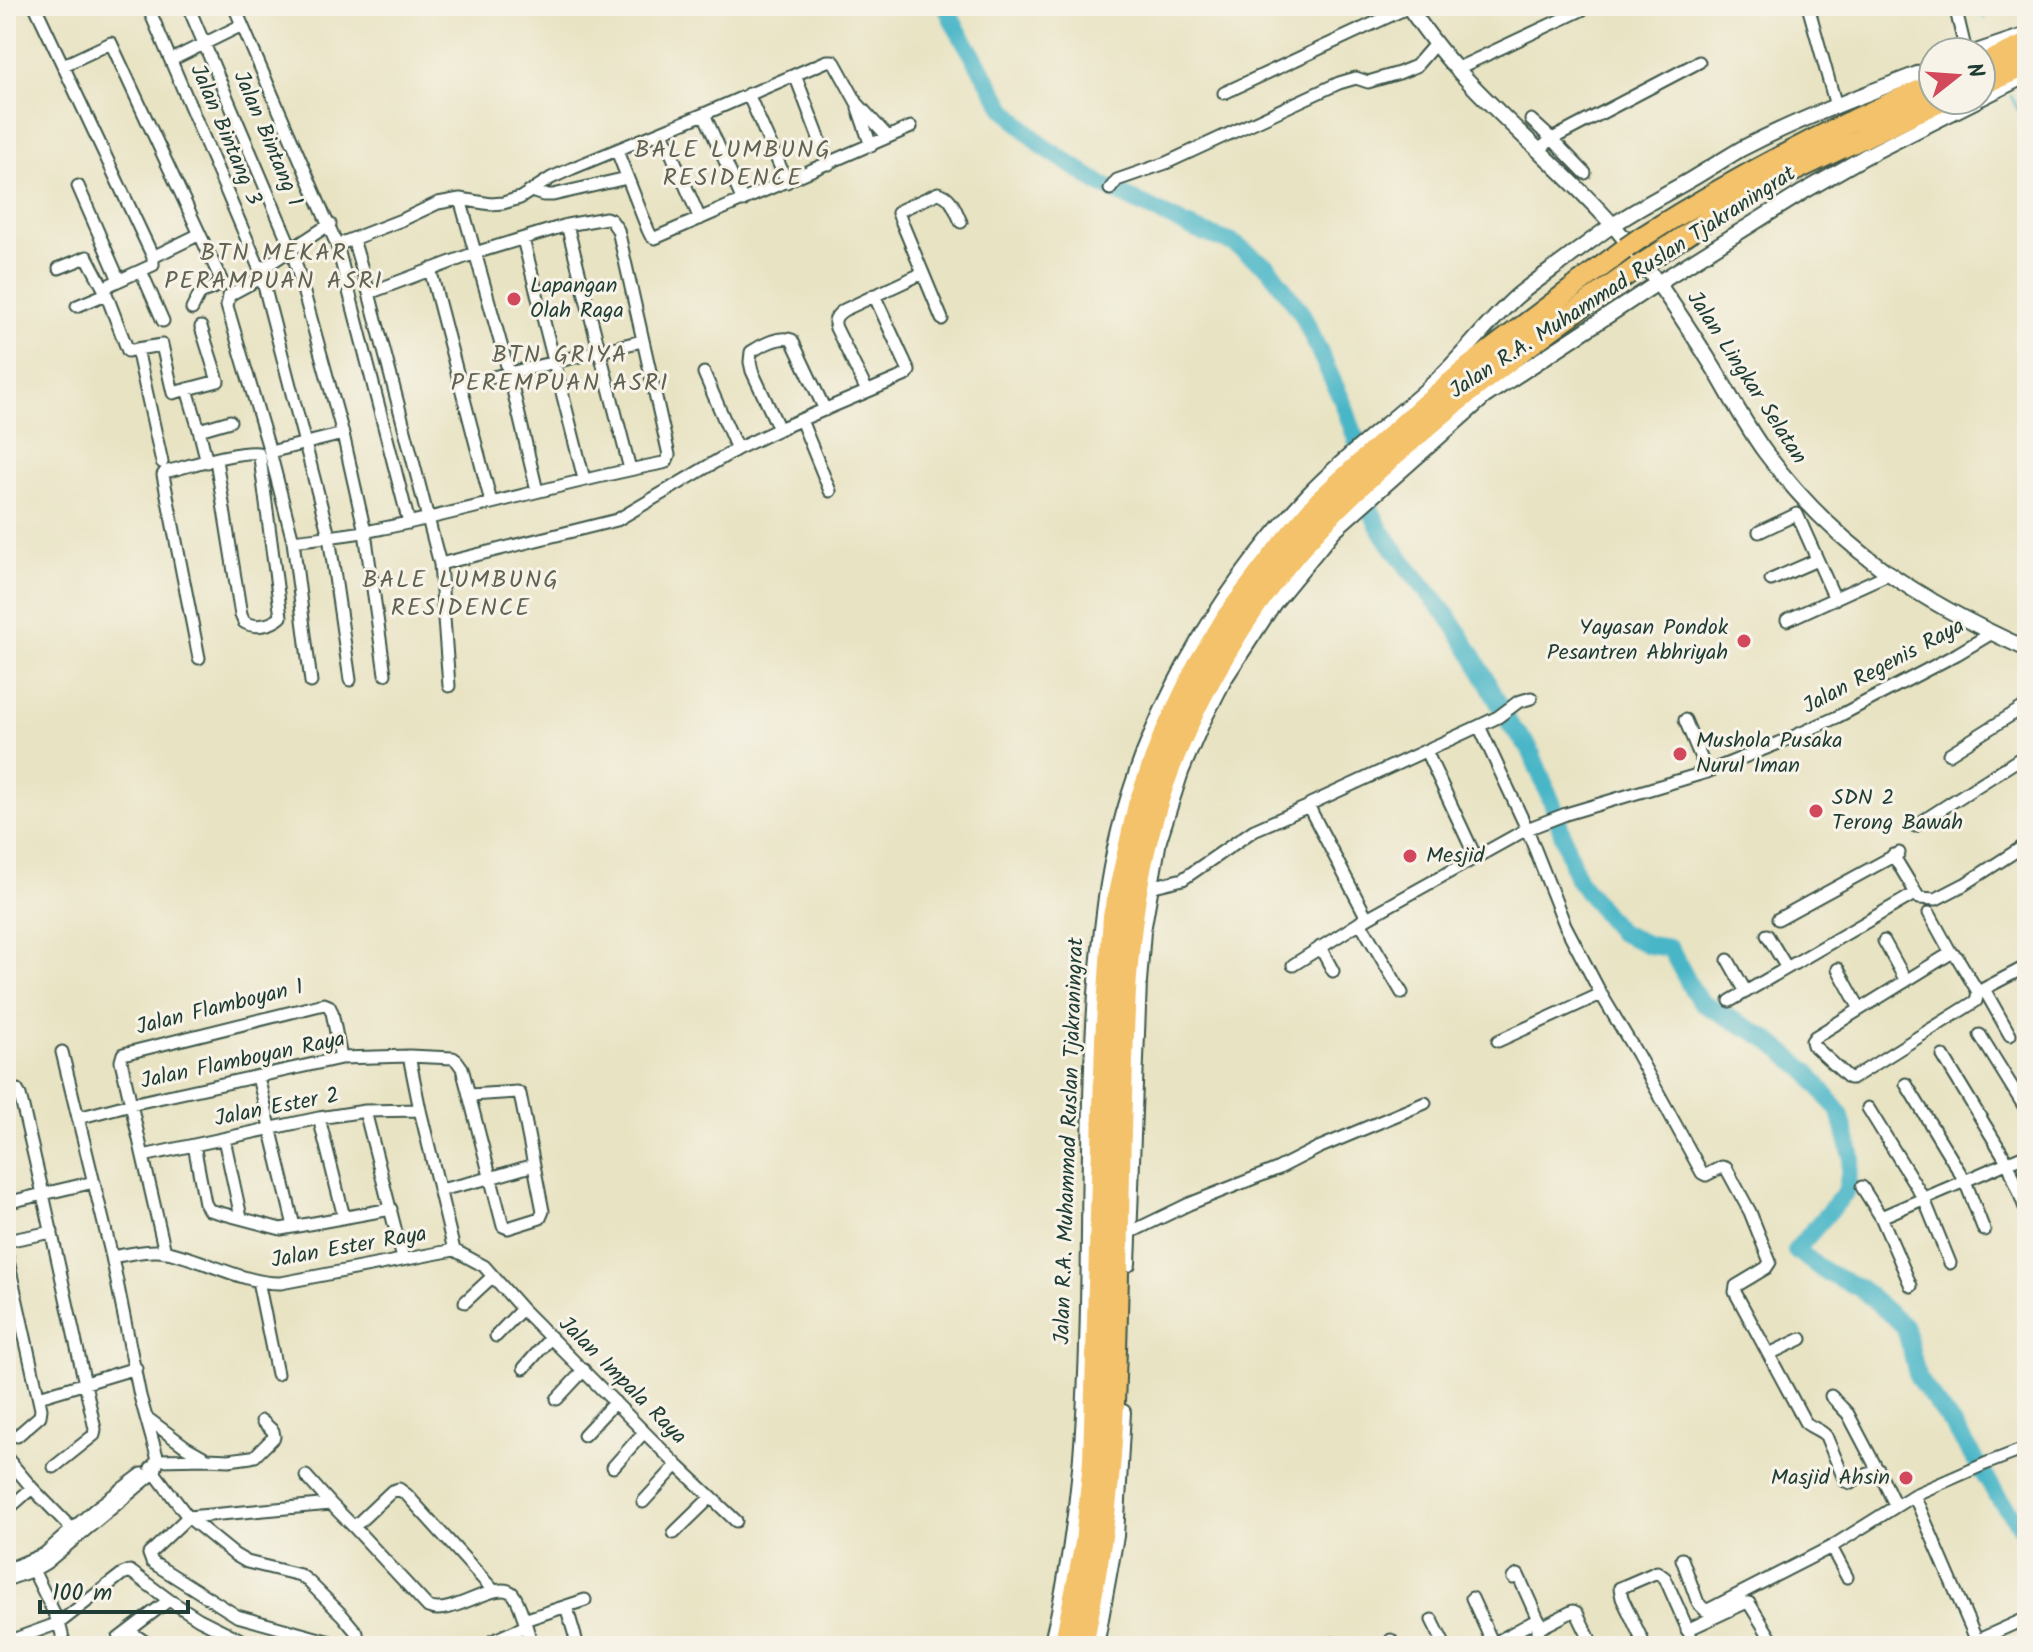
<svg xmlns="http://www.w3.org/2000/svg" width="2033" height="1652" font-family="Kalam,sans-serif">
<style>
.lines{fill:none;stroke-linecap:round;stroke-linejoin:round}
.stream{stroke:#4ab6c7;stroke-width:3}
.river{stroke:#4ab6c7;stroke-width:18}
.minor-casing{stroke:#3d5649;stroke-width:15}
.tertiary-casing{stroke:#3d5649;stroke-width:18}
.trunk-casing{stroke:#3d5649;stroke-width:24}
.minor{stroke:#fff;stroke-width:11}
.tertiary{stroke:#fff;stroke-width:14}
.trunk{stroke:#f3c26a;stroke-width:20}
.trunk-bridge-casing{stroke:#3d5649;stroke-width:24;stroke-linecap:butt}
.trunk-bridge{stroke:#f3c26a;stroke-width:20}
.poi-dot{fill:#d1495b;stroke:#f7f3e8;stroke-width:3}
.labels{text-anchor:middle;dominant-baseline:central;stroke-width:6;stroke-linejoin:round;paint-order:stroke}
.street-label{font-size:22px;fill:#1f3d34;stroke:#f7f3e8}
.poi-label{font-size:22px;fill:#1f3d34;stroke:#f7f3e8;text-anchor:start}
.neighbourhood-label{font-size:24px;letter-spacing:2px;fill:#606352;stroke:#f7f3e8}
</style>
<rect width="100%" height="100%" fill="#f7f3e8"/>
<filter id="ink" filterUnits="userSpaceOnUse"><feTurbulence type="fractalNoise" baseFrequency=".0125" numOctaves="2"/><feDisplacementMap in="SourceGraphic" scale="16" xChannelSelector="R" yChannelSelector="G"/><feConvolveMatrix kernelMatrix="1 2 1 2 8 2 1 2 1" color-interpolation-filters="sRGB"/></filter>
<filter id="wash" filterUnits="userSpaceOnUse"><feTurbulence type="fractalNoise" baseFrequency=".006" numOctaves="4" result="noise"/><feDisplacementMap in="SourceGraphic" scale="32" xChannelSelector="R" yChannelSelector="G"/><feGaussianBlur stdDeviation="1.8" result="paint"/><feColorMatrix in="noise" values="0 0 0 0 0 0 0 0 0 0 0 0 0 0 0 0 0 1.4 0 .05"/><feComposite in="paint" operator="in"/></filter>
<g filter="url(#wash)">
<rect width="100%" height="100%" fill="#e8e3c2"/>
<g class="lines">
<!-- stream -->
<path class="stream" d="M1981,6L1984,18
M2011,96L2019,111L2027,121"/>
<!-- river -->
<path class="river" d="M946,6L954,24L1005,109L1041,145L1102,185L1196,230L1233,243L1269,268L1302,314L1344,405L1361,454L1363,494L1380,529L1408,568L1450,619L1474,657L1510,725L1529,747L1553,805L1577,879L1619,932L1649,945L1670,948L1692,989L1702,1003L1766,1038L1807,1071L1840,1113L1852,1157L1846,1192L1796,1250L1827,1273L1860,1288L1905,1327L1918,1378L1954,1427L2000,1500L2027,1534"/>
</g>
</g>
<g filter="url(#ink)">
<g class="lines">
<defs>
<path id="minor" d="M35,6L153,257V265L109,285L105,291L128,351L137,349L162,462
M188,6L292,250L343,434L365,532L385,674
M234,6L337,245L409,523
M1808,6L1836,106
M1955,6L1966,52
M148,7L260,270L329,536L350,680
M171,60L242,25
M64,65L111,43L223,284L200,293L192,309
M1456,69L1590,6
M795,75L829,164
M1224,93L1409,7
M748,94L787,182
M858,108L871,146
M704,114L743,201
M1531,120L1552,139L1585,173
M662,132L700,219
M1539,150L1552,139L1699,62
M617,151L648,230L651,236L655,238L911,127
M78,186L119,280
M1110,189L1117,180L1166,163L1339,83L1356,78L1368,82L1399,73L1416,66L1435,44
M531,191L543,195H553L627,178
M460,199L509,373L537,491
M567,225L630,469
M353,239L369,293L440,564L449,686
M523,239L584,479
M337,245L404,219L438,203L460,199L491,204L503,203L520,198L551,178L573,168L704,114L827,61H833L835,63L857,103L888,137
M153,257L200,234
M59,268L87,257L105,291
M430,269L491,502
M260,270L330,224
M141,271L163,321
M261,278L233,293L229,296L227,306L270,452L343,434
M77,306L106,294
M942,319L898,213L901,210L938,193C952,196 955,210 961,222
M137,349L162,345L173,393L218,381L201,327
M704,373L737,449
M460,385L642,341
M187,389L199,430L230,421
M867,391L836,328C833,320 836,315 844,310L923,273
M801,420L830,491
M779,429L752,371L750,362L751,352C761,345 781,335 792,340L825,410
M199,430L207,462
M270,452L293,541L311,682
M1759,532L1797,514L1835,599
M293,541C323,537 354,535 384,528C477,509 569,481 663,463L666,462L669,455L618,230L611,220L606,218L567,225L475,253L369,293
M440,564L617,520L737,449L779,429L906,375L909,371L874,295
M1771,580L1817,560
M1787,620L1888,574
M199,658L163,475L165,472C189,466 235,451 258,453L260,458L281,617C272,625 255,629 244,622L241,615L216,460
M1685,720L1707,772
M1479,726L1527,829L1565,925L1601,994L1637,1054L1702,1173L1706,1175L1722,1167L1726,1168L1750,1212L1770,1262L1766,1268L1736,1286L1735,1292L1805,1422C1811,1428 1820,1429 1826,1436L1845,1481L1851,1483L1878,1469L1895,1505
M1426,751L1476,858
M1949,754L2027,705
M1915,826L2027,754
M1893,855L1919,898L1936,899L1965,884L2027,844
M1150,887L1183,879L1254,830L1309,806
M1929,913L1951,953
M1367,918L1312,813L1309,806L1310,804L1479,726L1498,717L1518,702L1531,698
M1778,919L1899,853
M1360,922L1402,993
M1767,935L1787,968
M1884,941L1906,981
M1320,947L1333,971
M1728,960L1746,992
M1293,965L1367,918L1527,829L1566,814L1707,772L1779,743L1837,717L1957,654L1992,633
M1838,969L1860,1009
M1984,989L2010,1035
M1978,992L1957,957L1951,953L1815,1037L1812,1041L1813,1045L1849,1078H1853L1976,1001L1978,992L2027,966
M1730,1001L1916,893
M1980,1035L2027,1111
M1498,1041L1601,994
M409,1056L420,1110L454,1250L484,1266L522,1309L677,1465L736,1521
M1943,1056L2008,1163L2027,1213
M258,1077L294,1226
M1906,1084L1965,1181L1984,1230
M6,1089L17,1090L20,1095L43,1194L94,1182
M1868,1108L1924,1199L1950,1263
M365,1111L403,1259
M78,1118L131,1104L341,1058L409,1056L453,1058L457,1061L462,1068L503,1226L508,1228L540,1218L543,1211L520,1094L517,1092L470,1095
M319,1118L344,1217
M224,1139L241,1217
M194,1145L205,1203L209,1210L281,1229L391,1209
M143,1156L319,1118L365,1111L420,1110
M1862,1187L1881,1217L1911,1286
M440,1190L490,1178L534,1165
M6,1203L43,1194L95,1429L94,1435L54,1467
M1881,1217L2027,1154
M1129,1233L1189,1204L1277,1169L1318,1148L1425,1103
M6,1241L52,1232
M6,1252L41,1409L40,1416L17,1436
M165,1252L121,1061L123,1054L324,1004L329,1006L332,1012L341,1058
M112,1257C130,1254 149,1249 167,1252C204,1259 244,1284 281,1283L454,1250
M258,1281L277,1374
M465,1302L492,1277
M496,1336L522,1309
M1769,1354L1801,1339
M524,1368L551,1337
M1831,1396L1848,1414L1877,1469
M39,1397L136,1368
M557,1399L584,1370
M147,1418L186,1447L207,1459L229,1460L251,1457L255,1456L274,1437L273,1431L262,1421
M584,1435L615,1402
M6,1457L32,1488L73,1530
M155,1463L158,1460L207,1459
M613,1467L644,1432
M151,1468L188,1517L235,1555L247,1562L300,1575L308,1581L342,1615L357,1633L358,1641L353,1646
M306,1476L331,1504
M1914,1495L1979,1646
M643,1502L677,1465
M6,1511L32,1488
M354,1527L392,1491L399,1489L407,1495L494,1591
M674,1533L711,1497
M1831,1547L1847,1577
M1682,1559L1698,1603L1705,1610L1710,1609L1831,1547L1914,1495L1985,1464L2027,1448
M31,1566L59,1623L65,1646
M6,1570L44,1554L95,1509L142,1474
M1513,1578L1518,1575L1541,1626
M6,1580L34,1570L46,1563L155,1472L158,1460L140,1396L112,1257L62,1052
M1472,1598L1494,1646
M566,1606L578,1646
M524,1620L585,1600
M1432,1620L1445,1646
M1687,1630L1745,1603H1749L1770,1637L1769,1641L1759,1646
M129,1631L151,1646
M1391,1640L1394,1646
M1976,1641L2027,1618
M1493,1644L1538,1619
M10,1646V1642L15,1639L59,1623L122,1574L130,1571L169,1600L199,1619L241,1640L243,1646
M117,1646L118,1639L169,1600
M345,1646L237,1616L158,1566L152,1562L149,1554L188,1517L331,1504L354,1527L428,1607C451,1618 496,1579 512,1593C519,1599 529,1635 532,1646
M489,1646L492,1641L526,1626
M1323,1646L1333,1643L1335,1646
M1544,1646L1538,1633V1629L1573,1611L1577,1613L1593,1646
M1645,1646L1622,1598L1620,1588L1657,1572L1665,1578L1695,1646"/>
<path id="tertiary" d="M1408,6C1423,27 1438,49 1456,68C1507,125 1568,173 1618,231C1653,273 1686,323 1715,370C1731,397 1746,426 1765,452C1836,548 1919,601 2027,649
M1976,52L2027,35
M1981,98L2023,77
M1128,1264L1139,982L1143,931L1159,840L1181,772L1202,723L1225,678L1274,603L1334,530L1484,397L1656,284L1803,192L1866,156L1977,100
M1051,1646C1112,1404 1072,1151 1105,905C1125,750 1203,608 1309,494C1348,453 1394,420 1435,382C1464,355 1488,322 1517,296C1535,281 1555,268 1573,254C1586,245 1599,234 1613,225C1638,208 1664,195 1690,180C1707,170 1724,159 1741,149C1803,117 1868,93 1933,68
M1096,1646L1116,1536L1123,1412"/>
<path id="trunk" d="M1981,65L2027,44
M1981,85L2027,65
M1639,239C1735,178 1828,128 1933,85
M1650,259L1723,210L1790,173L1910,115L1945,100
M1064,1646L1085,1543L1093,1461L1105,1039L1113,916L1138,805L1162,739L1197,666L1228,615L1283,543L1319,501L1424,405L1470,366L1626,248
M1083,1646C1096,1577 1108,1511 1112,1441C1119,1327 1118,1213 1122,1099C1124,1006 1127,912 1152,823C1178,728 1234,626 1298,551C1334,508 1375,471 1418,435C1488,374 1563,320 1639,266"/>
</defs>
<!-- minor casing -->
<use href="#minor" class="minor-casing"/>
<!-- tertiary casing -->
<use href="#tertiary" class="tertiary-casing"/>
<!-- trunk casing -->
<use href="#trunk" class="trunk-casing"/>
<!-- minor -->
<use href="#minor" class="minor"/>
<!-- tertiary -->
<use href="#tertiary" class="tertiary"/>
<!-- trunk -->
<use href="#trunk" class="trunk"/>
<defs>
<path id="trunk-bridge" d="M1626,248L1639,239
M1639,266L1650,259"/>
</defs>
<!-- trunk-bridge casing -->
<use href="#trunk-bridge" class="trunk-bridge-casing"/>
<!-- trunk-bridge -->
<use href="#trunk-bridge" class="trunk-bridge"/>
</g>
</g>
<!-- markers -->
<g class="poi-dot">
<circle cx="514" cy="299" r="8"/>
<circle cx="1744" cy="641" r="8"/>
<circle cx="1680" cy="754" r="8"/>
<circle cx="1816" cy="811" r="8"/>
<circle cx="1410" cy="856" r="8"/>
<circle cx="1906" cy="1478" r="8"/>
</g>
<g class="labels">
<!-- street labels -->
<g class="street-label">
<text transform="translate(225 135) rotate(67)">Jalan Bintang 3</text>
<text transform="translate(267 139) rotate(67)">Jalan Bintang 1</text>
<text transform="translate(1623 283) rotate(-33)">Jalan R.A. Muhammad Ruslan Tjakraningrat</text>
<text transform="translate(1746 378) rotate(57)">Jalan Lingkar Selatan</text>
<text transform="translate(1884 667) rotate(-28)">Jalan Regenis Raya</text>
<text transform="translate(220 1008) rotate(-14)">Jalan Flamboyan 1</text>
<text transform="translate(243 1061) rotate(-12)">Jalan Flamboyan Raya</text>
<text transform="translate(277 1108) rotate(-11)">Jalan Ester 2</text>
<text transform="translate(1070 1141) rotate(-88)">Jalan R.A. Muhammad Ruslan Tjakraningrat</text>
<text transform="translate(349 1248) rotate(-10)">Jalan Ester Raya</text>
<text transform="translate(622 1381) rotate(45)">Jalan Impala Raya</text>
</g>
<!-- poi labels -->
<g class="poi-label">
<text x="530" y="286">Lapangan<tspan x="530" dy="25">Olah Raga</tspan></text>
<text x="1728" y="628" text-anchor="end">Yayasan Pondok<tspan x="1728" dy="25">Pesantren Abhriyah</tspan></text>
<text x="1696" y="741">Mushola Pusaka<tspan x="1696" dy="25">Nurul Iman</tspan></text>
<text x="1832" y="798">SDN 2<tspan x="1832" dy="25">Terong Bawah</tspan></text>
<text x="1426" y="856">Mesjid</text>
<text x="1890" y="1478" text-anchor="end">Masjid Ahsin</text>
</g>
<!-- neighbourhood labels -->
<g class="neighbourhood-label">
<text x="733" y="150">BALE LUMBUNG<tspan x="733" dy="28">RESIDENCE</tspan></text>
<text x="274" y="253">BTN MEKAR<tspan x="274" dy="28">PERAMPUAN ASRI</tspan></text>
<text x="560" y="355">BTN GRIYA<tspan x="560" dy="28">PEREMPUAN ASRI</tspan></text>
<text x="461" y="580">BALE LUMBUNG<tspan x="461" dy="28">RESIDENCE</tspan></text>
</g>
</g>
<!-- margin -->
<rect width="2033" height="1652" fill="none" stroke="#f7f3e8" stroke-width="32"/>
<!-- north arrow -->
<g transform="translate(1957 76) rotate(73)"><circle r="38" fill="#f7f3e8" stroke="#a1aaa0" stroke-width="2"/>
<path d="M0-6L14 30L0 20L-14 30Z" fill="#d1495b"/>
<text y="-12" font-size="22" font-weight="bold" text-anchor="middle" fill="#1f3d34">N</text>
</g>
<!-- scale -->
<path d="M40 1600v12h148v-12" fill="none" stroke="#1f3d34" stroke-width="4"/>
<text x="52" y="1600" font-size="24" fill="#1f3d34" stroke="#f7f3e8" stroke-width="6" paint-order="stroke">100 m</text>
</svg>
